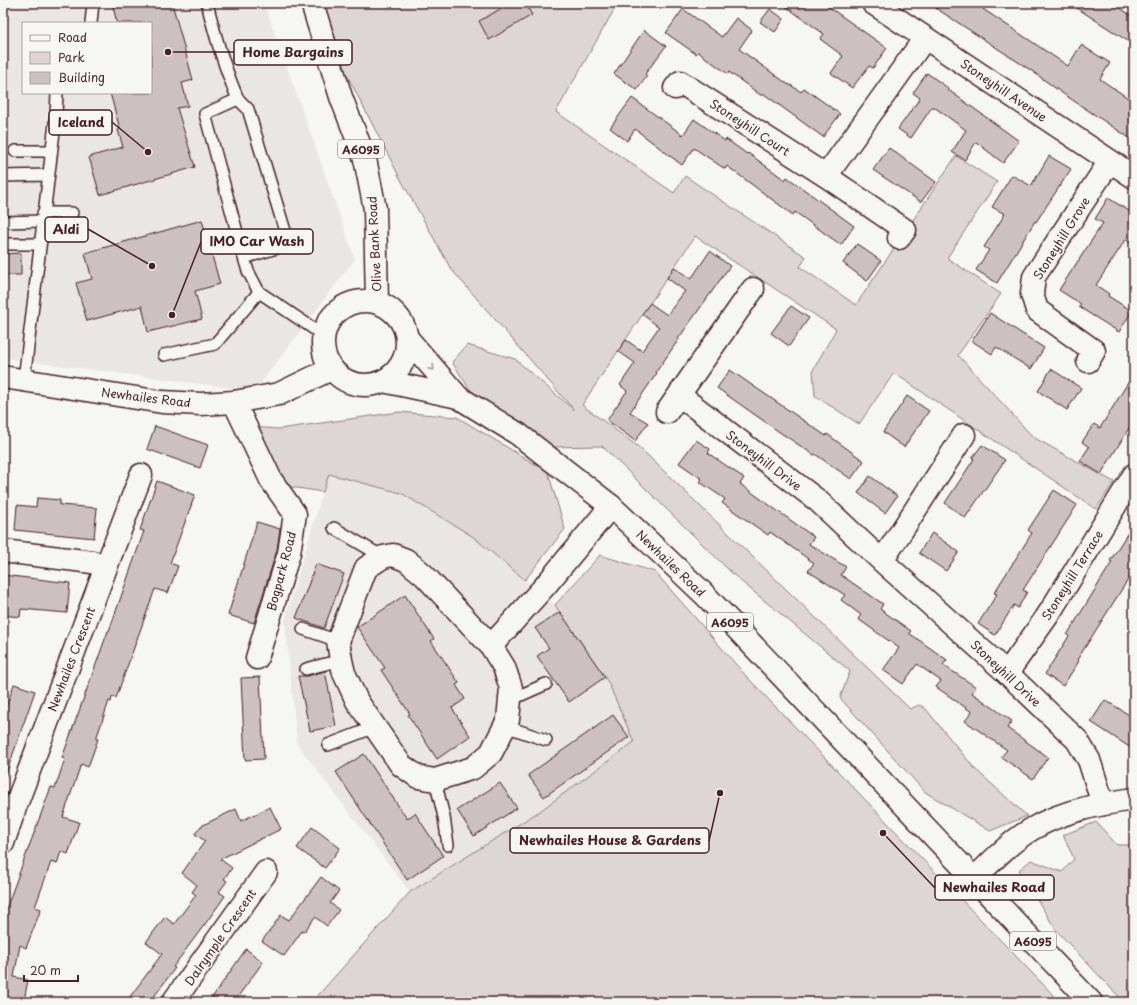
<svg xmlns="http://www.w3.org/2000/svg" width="1137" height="1005" font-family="'Playpen Sans',sans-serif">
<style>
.built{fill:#e9e6e3;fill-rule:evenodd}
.green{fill:#ddd6d5;stroke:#947a80}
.building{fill:#ccc1c0;stroke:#4a1f2b}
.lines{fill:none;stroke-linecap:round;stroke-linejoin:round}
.lane-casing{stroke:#4a1f2b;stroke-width:14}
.street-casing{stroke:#4a1f2b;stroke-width:25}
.secondary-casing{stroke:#4a1f2b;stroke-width:25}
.primary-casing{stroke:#4a1f2b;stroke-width:25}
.lane{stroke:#f6f6f2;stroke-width:11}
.street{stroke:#f6f6f2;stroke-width:22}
.secondary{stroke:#f6f6f2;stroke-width:22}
.primary{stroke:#f6f6f2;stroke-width:22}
.oneway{stroke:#a99598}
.labels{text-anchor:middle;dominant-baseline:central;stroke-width:3;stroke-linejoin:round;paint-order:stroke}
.shield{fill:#f6f6f2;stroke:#7e6067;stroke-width:1}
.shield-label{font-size:11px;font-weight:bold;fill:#4a1f2b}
.street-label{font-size:12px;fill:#4a1f2b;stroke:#f6f6f2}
.leader{fill:none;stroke:#4a1f2b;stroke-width:1.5}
.callout-dot{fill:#4a1f2b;stroke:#f6f6f2;stroke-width:1.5}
.callout{fill:#f6f6f2;stroke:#4a1f2b;stroke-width:1.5}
.callout-label{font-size:13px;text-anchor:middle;font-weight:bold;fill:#4a1f2b}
</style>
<rect width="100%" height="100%" fill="#f6f6f2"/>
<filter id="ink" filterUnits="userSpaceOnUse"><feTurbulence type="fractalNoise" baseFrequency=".025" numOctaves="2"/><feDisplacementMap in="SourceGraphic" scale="8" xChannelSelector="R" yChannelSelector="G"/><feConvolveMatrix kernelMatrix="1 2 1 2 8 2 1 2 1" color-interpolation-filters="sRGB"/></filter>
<g filter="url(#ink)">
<!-- built -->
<path class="built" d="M3,3H264L355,259L255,391L3,358ZM23,23H151V93H23Z
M328,474L401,493L472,536L555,605L608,682L634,742L540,811L410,892L297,744L285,620Z"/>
<!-- green -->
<path class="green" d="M321,3H618L556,112L674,193L685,176L806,257L800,267L856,305L956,156L997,182L947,258L1001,294L958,355L1033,437L1114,482L1096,509L894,373L859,424L815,396L813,370L836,329L695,236L582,405L640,448L910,709L919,705L925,708L975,769L1027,816L990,831L925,792L840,698L850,671L737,578L602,446L549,447L471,391L452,362L467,345L515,359L574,410L451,269L400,178L346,73Z
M399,412L457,417L548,472L565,529L525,580L472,536L401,493L329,474L323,492L278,485L251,427L279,429Z
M600,555L655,572L747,677L1060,1002H312L410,892L540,811L634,742L608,682L555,605Z
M1096,822L1117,845H1134V1002H1124L1056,930L1019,870L1031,860L1062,872L1074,859L1063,835Z"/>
<!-- building -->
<path class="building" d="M112,3H172L193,80L182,83L188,106L177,108L195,167L100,195L89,157L123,147L118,130L120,129L110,93H151V23H117Z
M511,3H525L532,15L489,40L479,21Z
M781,3H823L887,48L873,68L869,66L852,88L831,73L843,56L820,39L824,34Z
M928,3H987L983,9L1068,66L1081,45L1110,63L1100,79L1134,102V141L1062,93L1032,71Z
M1069,3H1112L1134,17V45Z
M683,9L722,37L736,18L752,30L739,49L789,85V84L801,92L804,88L840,114L823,137L764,94L762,96L729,72L728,74L698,52L696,54L666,33Z
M770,9L784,19L775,32L760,22Z
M644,30L666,46L645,74L647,76L637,90L614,74Z
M927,73L948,88L947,89L1019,141L1003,163L976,142L965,160L952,152L966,130L934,107H932L911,138L898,129L920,98L913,93Z
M632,98L683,135L694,119L725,141L726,139L747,154L748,153L785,180L787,177L854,226L841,245L795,212L793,215L727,166L725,169L694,148L682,165L635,129L627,141L610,128Z
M889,148L936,182L921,202L873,170Z
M1049,156L1071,169L1036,222L1035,221L997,283L976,270L989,250L984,247L1005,214L992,207L1012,175L1031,186Z
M1108,198L1134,214V244L1126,239L1096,285L1109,294L1108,296L1132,311L1119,332L1079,307L1081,304L1059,290L1103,223L1095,219Z
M202,220L220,284L195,291L202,319L148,332L142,306L87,321L76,283L92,279L85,253Z
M857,244L881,261L867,281L843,263Z
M710,251L730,266L678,339H679L656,372L657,373L630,412L648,423L635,441L607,420L627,391L620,385L635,363L618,351L626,340L642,351L659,327L642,314L650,303L667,315L685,291L667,278L674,267L691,279Z
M21,253V275H3V254Z
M791,306L809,318L789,346L771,333Z
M990,313L1044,348L1031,369L996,347L992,354L972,341Z
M1051,369L1081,388L1067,410L1038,391Z
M730,370L826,436L827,434L864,461L851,479L815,454L814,455L778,431L717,388Z
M1134,373V420L1101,474L1080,461L1089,447L1082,442L1094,424L1100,428Z
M907,396L929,411L904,447L883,432Z
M155,426L208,445L200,468L147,449Z
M696,440L710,449L708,453L744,478L740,484L814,537L809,544L846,567L841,575L883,604L880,609L911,631L909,633L947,660L943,665L976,687L972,693L1012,721L1007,728L1048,757L1033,779L1001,757L1007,750L965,721L972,712L936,687L941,681L917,664L903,684L883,670L899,648L858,619L861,615L841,600L845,595L808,571L814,563L770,532L768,535L722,503L725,499L700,482L702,479L679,463Z
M982,445L1005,460L965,518L945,503L974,459L972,458Z
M870,476L897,496L885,513L858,493Z
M157,481L195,495L170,563L178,566L168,593L155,589L116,698L112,697L111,702L109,701L96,739H98L88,767L81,764L63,817L79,822L68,854L61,851L57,864L51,862L35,907L41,909L26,948L20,945L14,977L28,980L24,1001L3,997V917L51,787L55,788L65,759L62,758L108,631H109L144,531L140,530Z
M1054,490L1077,505L1023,590L1027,592L1018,608L1014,605L995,635L978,624L997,594L994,593L1032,533L1028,530Z
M37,498L60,500V505L97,508L94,538L15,530L17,505L36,507Z
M257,522L280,529L277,550L254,623L228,615Z
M1134,523V570L1077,660L1079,661L1063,686L1045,674L1069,636L1067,635L1112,562L1110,561Z
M932,533L959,552L946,571L919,553Z
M316,564L344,574L324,628L296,618Z
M3,575L70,583L67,613L21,609L20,617L3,615Z
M405,595L434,639L431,641L459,683L456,685L465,699L452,708L470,736L437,759L408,715L410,714L381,670L385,668L357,627Z
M560,612L605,677L569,702L537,656L549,648L535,628Z
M325,671L336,726L310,731L298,676H308Z
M260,677L264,759L245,760L241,678Z
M14,684L35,691L5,777H3V716Z
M1105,700L1134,718V750L1091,722Z
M613,715L629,737L544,797L528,775Z
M364,754L407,819L415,813L443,856L407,880L336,772Z
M500,783L517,808L474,836L457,810Z
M270,807L281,829L220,859L232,868L224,879L227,881L219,892L225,896L208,920L173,967L175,968L150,1002H126L162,954L146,942L165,917L174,924L196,895L192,892L197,885L182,873L205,841L195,834L201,826L236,809L241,821Z
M312,827L340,848L325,868L297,848Z
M321,877L339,891L330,903L339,910L327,926L315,917L304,932L302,931L284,956L262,941L281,915L289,920Z
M246,949L263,962L234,1002H209Z"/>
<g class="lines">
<defs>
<path id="lane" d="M207,3C215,36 224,67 238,99
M91,23L93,3
M15,151H51
M3,176L48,175
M43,213H72
M3,222L43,221
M3,244H40
M244,258L289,244L248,109L238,99L205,114L244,258L248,271L259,292L323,335
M164,355L215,344L259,292
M24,380L56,115L57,93
M334,528L383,557
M303,629L338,641
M306,669L341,660
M510,700L546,684
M505,726L546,740
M328,745L375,727
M435,780L444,817L448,845"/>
<path id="street" d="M873,3L1134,177
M675,88L680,82L826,176L905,230L899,238
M826,176L925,38
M1088,361L1094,351L1037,310L1032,294L1034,277L1110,161
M679,395L817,500L882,561L1007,673L1077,740L1089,760L1103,804
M234,402L271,480L295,514L289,553L257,658
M667,412L753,289
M3,551L92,562L105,567
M393,555L406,560L424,575L491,646L504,667L511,688L508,720L491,753L473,768L435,780L418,777L401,765L357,701L344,673L341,660L338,641L366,568L383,557Z
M882,561L964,435
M491,646L545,586L611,506
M1007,673L1048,615L1134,475
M3,843L16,805L141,475
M173,1002L266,872"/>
<path id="secondary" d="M3,377L162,402L201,404L234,402L279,394L331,369
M974,879C992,861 1010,842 1032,829C1062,811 1100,804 1134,799"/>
<path id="primary" d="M312,3L341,97L365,159L375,209L377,302
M323 343a42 42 0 1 1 84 0a42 42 0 1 1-84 0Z
M407,338L458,397L518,434L611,506L705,595L1091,1002
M383,381L458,397"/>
</defs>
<!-- lane casing -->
<use href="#lane" class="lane-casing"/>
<!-- street casing -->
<use href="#street" class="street-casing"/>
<!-- secondary casing -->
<use href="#secondary" class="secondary-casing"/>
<!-- primary casing -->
<use href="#primary" class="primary-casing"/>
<!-- lane -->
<use href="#lane" class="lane"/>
<!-- street -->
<use href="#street" class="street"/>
<!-- secondary -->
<use href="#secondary" class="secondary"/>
<!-- primary -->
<use href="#primary" class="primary"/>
</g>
<!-- one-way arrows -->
<defs><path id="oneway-chevron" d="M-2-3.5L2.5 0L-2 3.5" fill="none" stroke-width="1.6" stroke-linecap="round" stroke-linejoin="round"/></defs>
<use class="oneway" href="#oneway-chevron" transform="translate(432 368) rotate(48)"/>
</g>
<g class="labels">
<!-- shield labels -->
<g class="shield">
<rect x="338" y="140" width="46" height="18" rx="3"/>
<rect x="707" y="613" width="46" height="18" rx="3"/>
<rect x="1010" y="932" width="46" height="18" rx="3"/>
</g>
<g class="shield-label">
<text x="361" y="149">A6095</text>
<text x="730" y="622">A6095</text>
<text x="1033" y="941">A6095</text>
</g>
<!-- street labels -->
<g class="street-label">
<text transform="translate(1004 90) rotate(34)">Stoneyhill Avenue</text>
<text transform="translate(750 127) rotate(33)">Stoneyhill Court</text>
<text transform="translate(1061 238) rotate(-58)">Stoneyhill Grove</text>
<text transform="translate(374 244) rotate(-93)">Olive Bank Road</text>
<text transform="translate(146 397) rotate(7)">Newhailes Road</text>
<text transform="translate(764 460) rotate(37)">Stoneyhill Drive</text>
<text transform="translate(671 563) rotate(44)">Newhailes Road</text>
<text transform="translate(281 571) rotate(-75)">Bogpark Road</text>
<text transform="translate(1072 575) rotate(-58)">Stoneyhill Terrace</text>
<text transform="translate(71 659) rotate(-69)">Newhailes Crescent</text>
<text transform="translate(1006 673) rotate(43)">Stoneyhill Drive</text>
<text transform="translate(220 937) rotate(-55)">Dalrymple Crescent</text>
</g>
</g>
<!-- callouts -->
<path class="leader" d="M168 52L234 52M148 152L112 122M152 266L88 229M172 315L201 242M720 793L709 841M883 833L935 888"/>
<g class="callout-dot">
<circle cx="168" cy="52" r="4"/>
<circle cx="148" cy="152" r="4"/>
<circle cx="152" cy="266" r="4"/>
<circle cx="172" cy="315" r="4"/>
<circle cx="720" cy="793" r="4"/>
<circle cx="883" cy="833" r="4"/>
</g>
<g class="callout">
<rect x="234" y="40" width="118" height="25" rx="4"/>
<rect x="49" y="110" width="63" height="25" rx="4"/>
<rect x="45" y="217" width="43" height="25" rx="4"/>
<rect x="201" y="229" width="112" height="25" rx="4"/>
<rect x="510" y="828" width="199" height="25" rx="4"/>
<rect x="935" y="875" width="119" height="25" rx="4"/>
</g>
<g class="callout-label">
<text x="293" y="57">Home Bargains</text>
<text x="81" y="127">Iceland</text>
<text x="66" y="234">Aldi</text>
<text x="257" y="246">IMO Car Wash</text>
<text x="610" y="845">Newhailes House &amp; Gardens</text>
<text x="994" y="892">Newhailes Road</text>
</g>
<!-- margin -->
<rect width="1137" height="1005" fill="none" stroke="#f6f6f2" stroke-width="16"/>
<rect x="8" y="8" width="1121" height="989" fill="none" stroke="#4a1f2b" stroke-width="1.5" filter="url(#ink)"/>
<!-- legend -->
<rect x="22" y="22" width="130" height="72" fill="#f6f6f2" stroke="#b1a0a2"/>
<rect x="30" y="35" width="20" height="6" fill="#f6f6f2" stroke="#b1a0a2"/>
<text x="58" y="42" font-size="12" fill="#4a1f2b">Road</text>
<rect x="30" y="52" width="20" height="12" fill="#ddd6d5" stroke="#b1a0a2"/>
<text x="58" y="62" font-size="12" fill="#4a1f2b">Park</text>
<rect x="30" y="72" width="20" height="12" fill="#ccc1c0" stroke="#b1a0a2"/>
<text x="58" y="82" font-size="12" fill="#4a1f2b">Building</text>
<!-- scale -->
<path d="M24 975v6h54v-6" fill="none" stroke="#4a1f2b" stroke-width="2"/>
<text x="30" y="975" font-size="12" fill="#4a1f2b" stroke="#f6f6f2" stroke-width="3" paint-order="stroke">20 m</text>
</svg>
